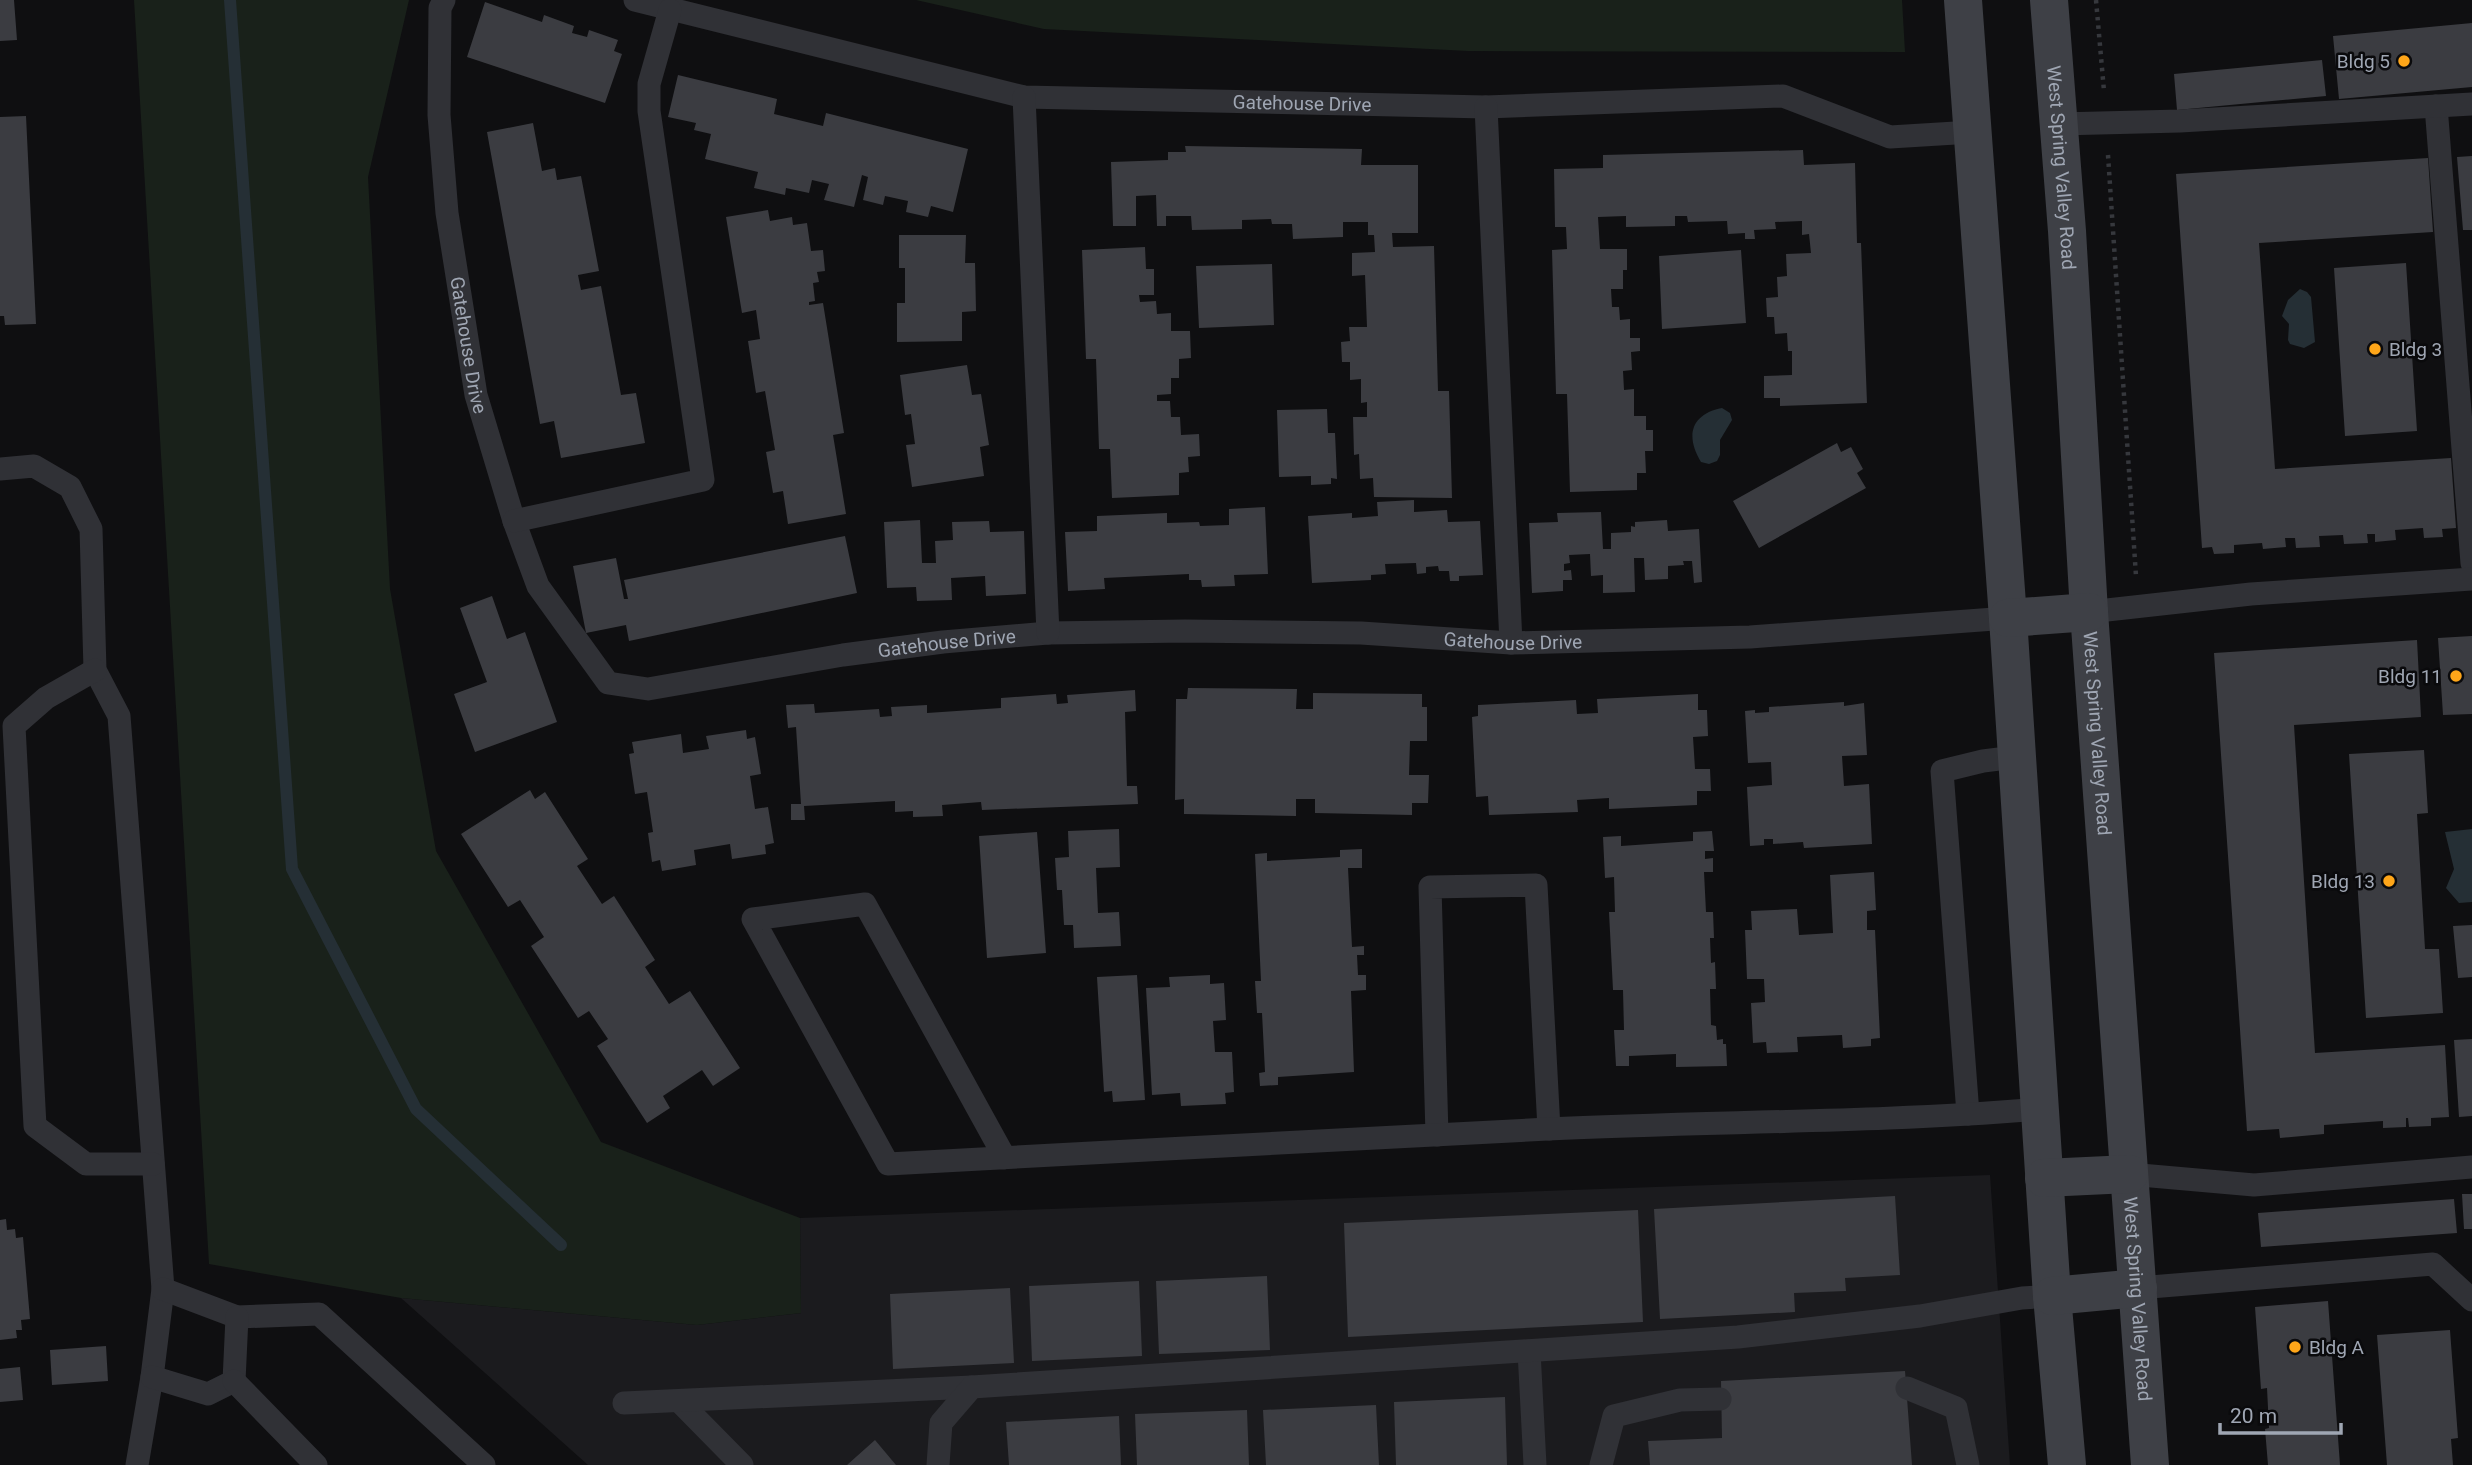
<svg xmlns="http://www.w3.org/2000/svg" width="2472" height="1465" font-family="Roboto,sans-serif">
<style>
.built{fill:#1b1b1e}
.green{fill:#19211a}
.water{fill:#252f35}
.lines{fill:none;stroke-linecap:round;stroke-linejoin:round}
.stream{stroke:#252f35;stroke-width:12}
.building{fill:#3b3c41}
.path{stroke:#36383d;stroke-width:4.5;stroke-dasharray:3.5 5;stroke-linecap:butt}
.lane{stroke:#303136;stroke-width:23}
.secondary{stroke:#3e4046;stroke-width:38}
.poi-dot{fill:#ffa619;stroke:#0a0a0c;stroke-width:2.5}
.labels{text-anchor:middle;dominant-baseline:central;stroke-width:5;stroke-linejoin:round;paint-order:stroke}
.poi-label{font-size:19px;fill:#9fa6b3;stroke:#0a0a0c;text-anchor:end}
.street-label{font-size:19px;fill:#9fa6b3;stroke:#0a0a0c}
</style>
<rect width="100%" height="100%" fill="#0f0f11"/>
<!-- built -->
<path class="built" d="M1990,1175L2010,1465H588L401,1298L697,1325L801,1313L800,1218Z"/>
<!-- green -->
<path class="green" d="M134,0H409L368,177L390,589L436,851L601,1142L800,1218L801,1313L697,1325L401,1298L209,1264Z
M916,0H1902L1905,52L1468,51L1044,29Z"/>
<!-- water -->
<path class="water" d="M2300,289L2307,292L2311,297L2315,342L2304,348L2290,344L2288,340L2289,324L2282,316L2288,300Z
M1722,408L1730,413L1732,420L1720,440V455L1717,461L1709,464L1701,462C1685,436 1691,414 1722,408Z
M2472,829V902L2459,903L2446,888L2454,869L2445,832Z"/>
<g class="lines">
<!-- stream -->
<path class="stream" d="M230,0L292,869L416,1109L561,1245"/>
</g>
<!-- building -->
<path class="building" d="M0,0H14L17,40L0,41Z
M485,2L542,22L544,15L574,26L572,33L587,37L589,30L618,40L614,51L622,54L605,103L467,57Z
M2472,23V87L2339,99L2333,36Z
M2322,60L2326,96L2177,110L2174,74Z
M678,75L777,99L774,114L823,126L826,113L968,149L953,212L931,206L928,217L906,212L908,201L885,196L883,205L863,200L868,177L862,175L854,207L824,200L829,184L812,180L809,193L786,188L785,195L754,188L758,172L705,159L711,134L694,130L696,123L668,117Z
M26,116L36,324L5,325L4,316H0V117Z
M533,123L542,171L555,168L557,180L581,176L599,271L578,275L581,290L601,286L621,395L636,393L645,443L561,458L554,421L540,424L487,132Z
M1185,146L1362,149L1361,165H1418V233H1392L1393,247L1434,246L1438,391H1449L1452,498L1374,497L1373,478L1360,479L1359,454L1354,455L1353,417H1367V402L1361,403V379L1350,380V362H1342L1341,342L1350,341L1349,327H1367L1365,275L1352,276V253L1375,252L1374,235H1368V222H1343V237L1293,239L1292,224H1272L1271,219L1242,220V229L1192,230L1191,216H1166V226H1157L1156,195L1136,196V226H1113L1111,162L1168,160V152H1186Z
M1803,150L1804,165L1855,163L1857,243H1861L1867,403L1780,406V398H1764V376L1792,375V351H1788L1787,333L1775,334L1774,317H1767L1766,298L1778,297L1777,277L1787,276L1786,254L1811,253L1809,234L1802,235V221L1775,222L1776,229L1754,230L1755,239H1745V233L1728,234L1727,221L1688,222L1687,216H1675V226L1626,227V216L1598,217L1600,249H1627V270H1623V289H1611L1612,307H1619L1620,320L1630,319V338H1640V351L1631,352L1632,370L1623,371L1624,390L1634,389V416H1646V430H1653V451H1645L1646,473H1637V490L1570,492L1567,394H1556L1552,250L1567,249L1566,227H1555L1554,169L1603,168V155Z
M2472,156V230H2463L2457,157Z
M2428,158L2433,232L2259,243L2275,469L2451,458L2456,528L2442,529L2443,537L2424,538L2423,528L2395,530L2396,540L2375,542V534H2367L2368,543L2344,544L2343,535L2319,536L2320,547L2296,548L2295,538H2285L2286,547L2263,549L2262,543L2234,545V553L2214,554L2212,547L2202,548L2176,174Z
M768,210L770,221L792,217L793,225L807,223L811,251L823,250L825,271L817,272L819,282L813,283L815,301L809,302V305L823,303L844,433L833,435L846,514L788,524L783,491L773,493L766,452L775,450L765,391L756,393L748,341L760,339L756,310L742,313L726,217Z
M899,235H966L965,263H975L976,311L962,312V341L897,342V303H905V268H899Z
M1145,247L1146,269H1154V295H1139L1140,302L1156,301L1157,314L1171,313V331H1190L1191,358L1179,359V378H1171V394L1157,395V401H1170L1171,417H1180L1181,435L1199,434L1200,456L1188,457L1189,472L1179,473V495L1112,498L1110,449H1099L1096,359H1086L1082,250Z
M1741,250L1746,323L1662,329L1659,256Z
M2406,263L2417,431L2345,436L2334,268Z
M1272,264L1274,325L1199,328L1196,266Z
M967,365L972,395L981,394L989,445L980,447L984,476L912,487L906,445L915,444L911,414L905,415L900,375Z
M1327,409L1328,433H1335L1337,479L1331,478V484L1311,485V476L1279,477L1277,410Z
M1837,443L1841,452L1851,447L1863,469L1857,473L1866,488L1759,548L1733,501Z
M1414,500V512L1447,510L1448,522L1480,521L1483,575L1459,576V581H1450L1449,571H1439L1438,566L1426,567V573L1417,574L1416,563L1385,564L1386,574L1371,575V580L1312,583L1308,516L1352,513V518L1378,516L1377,502Z
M1265,507L1268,574L1234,575L1235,586L1202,587L1201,580H1189V574L1104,578L1105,589L1068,591L1065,532L1097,531V516L1167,513V523L1199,522L1200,526L1229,525V509Z
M1601,512L1603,549H1611V533L1631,532V526L1635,527V522L1667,520L1668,531L1699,529L1702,582L1694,583L1692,561H1683L1684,565L1668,566V579L1645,580L1644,558H1634L1635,592L1603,593V575L1591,576L1590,554L1569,555L1570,563L1564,564V571L1571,570L1572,580H1563V591L1532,593L1529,523L1558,522L1557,513Z
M920,520L922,563H936L935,541L953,540L952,522L989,521L990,532L1024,531L1026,594L986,596L985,576L951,578L952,600L917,601L916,587L887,588L884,522Z
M845,536L857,593L629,641L626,625L586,633L573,566L616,558L624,599H628L624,580Z
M492,596L507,639L525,632L557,722L475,752L454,694L487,682L460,608Z
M2472,636V714L2443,715L2438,638Z
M2417,640L2421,717L2294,725L2315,1053L2445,1045L2449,1117L2431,1118V1126L2409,1127L2408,1118H2406V1127L2383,1128V1121L2324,1125V1134L2280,1138L2279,1129L2247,1131L2214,653Z
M1188,688L1297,689L1296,709H1313V693L1422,694V707H1427V741H1410L1409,775H1429L1428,803H1412V815L1315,813V799H1296V816L1184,814V799L1175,800L1176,699H1187Z
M1135,690L1136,711L1125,712L1127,786H1137L1138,804L982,810L981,802L942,805L943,816L913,817V811L895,812V801L804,806L805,820H791V804H801L796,727L788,728L786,705L814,704L815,713L879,709L880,717L892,716L891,707L927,705V713L1001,708V698L1056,694L1057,704L1068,703L1067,695Z
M1698,694V710H1707L1708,736L1693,737L1695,769H1710L1711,791H1697V805L1609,809V798L1577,800L1578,812L1489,815L1488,796L1476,797L1472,717L1478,716V705L1576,700L1577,714L1598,713L1597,699Z
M1844,702V706L1864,703L1867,755L1842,756L1844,786L1869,784L1872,844L1804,848L1803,842L1773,844V839H1764V845L1750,846L1747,787L1772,785L1771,762L1748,763L1745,711L1755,710V713L1769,712V707Z
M746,730L747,739L755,737L761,774L750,776L755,809L768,807L774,843L765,845L766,854L732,859L730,844L694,850L696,865L662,871L660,860L652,862L648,833L653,832L647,792L635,794L629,754L634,753L632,742L681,734L683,753L709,749L706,736Z
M2424,750L2428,813L2417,814L2425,949H2439L2443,1013L2366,1018L2349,754Z
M530,790L535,799L545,792L588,859L577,866L602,904L614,896L655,960L645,967L669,1004L690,991L740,1068L713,1086L702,1070L663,1096L670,1108L647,1123L597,1046L608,1039L589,1011L578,1018L531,946L544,937L520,900L508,907L461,834Z
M1119,829L1120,867L1096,868L1098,913L1119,912L1121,946L1074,948L1073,925H1064L1062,890H1057L1055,858L1069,857L1068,831Z
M1712,831L1714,851H1705V859L1713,858V872H1704L1706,912H1713L1714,938H1710L1711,963L1715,962L1716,989H1710L1711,1025L1716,1026L1717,1040L1723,1039V1044H1726L1727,1066L1676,1067V1054L1629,1056V1066H1616L1614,1030H1624L1623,990H1613L1609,912H1615L1614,877L1605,878L1603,837L1621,836V846L1693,841V832Z
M1037,832L1046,953L987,958L979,836Z
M1362,849V868H1348L1352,947L1364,946V955H1357L1358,975H1366V990L1351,991L1354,1072L1278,1077V1085L1260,1086L1259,1073L1265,1072L1262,1013H1257L1255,981H1261L1255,854L1267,853V861L1340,857V850Z
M1874,872L1876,910L1867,911V930H1875L1880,1038L1871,1039V1046L1843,1048L1842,1035L1797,1037L1798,1052L1767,1053L1766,1042L1753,1043L1751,1003L1765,1002L1764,979H1747L1745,930H1752L1751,911L1797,909L1799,935L1833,933L1830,875Z
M2472,925V977L2458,978L2453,926Z
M1137,975L1145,1100L1113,1102L1112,1091L1104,1092L1097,977Z
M1210,975V984L1224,983L1226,1020L1213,1021L1215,1052H1232L1234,1092L1225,1093L1226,1104L1181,1106L1180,1093L1152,1095L1146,988L1170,987L1169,977Z
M2472,1039V1116L2459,1117L2454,1040Z
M2462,1194H2472V1229H2464Z
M1895,1196L1900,1275L1845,1278L1846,1291L1794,1293L1795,1312L1660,1319L1654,1209Z
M2454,1199L2457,1233L2261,1247L2258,1213Z
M1638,1210L1643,1322L1348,1337L1344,1223Z
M6,1219L7,1230L15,1229L16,1238L23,1237L30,1319L21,1320L22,1330H16L17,1338L0,1340V1220Z
M1267,1276L1270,1350L1159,1354L1156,1281Z
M1139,1281L1142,1356L1032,1361L1029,1286Z
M1010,1288L1014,1363L893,1369L890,1294Z
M2328,1301L2340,1465H2268L2265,1429L2269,1428L2267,1388L2261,1389L2255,1307Z
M2450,1330L2458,1438L2451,1439L2453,1465H2387L2377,1335Z
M106,1346L108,1381L52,1385L50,1350Z
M20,1367L23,1400L0,1402V1369Z
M1905,1371L1912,1465H1650L1648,1441L1722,1438L1721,1381Z
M1505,1397L1507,1465H1396L1394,1402Z
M1376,1405L1379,1465H1266L1263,1410Z
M1247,1410L1249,1465H1137L1135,1414Z
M1119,1416L1121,1465H1009L1006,1422Z
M875,1440L896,1465H847Z"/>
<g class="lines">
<!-- path -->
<path class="path" d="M2096,0L2104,91
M2108,155L2136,576"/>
<!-- lane -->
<g class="lane">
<path id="s1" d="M444,0L440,8L439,115L447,213L476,395L514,521L538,586L608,683L648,689L843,655L943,642L1048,633L1185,631L1361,633L1511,643L1750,637L2008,618"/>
<path id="s2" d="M635,0L1024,97L1486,107L1783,96L1890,137L1972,132"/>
<path d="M1024,97L1048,633"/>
<path d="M2436,106L2472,563"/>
<path d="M1486,107L1511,643"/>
<path d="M2059,124L2180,121L2472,104"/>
<path d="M0,469L34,466L70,487L91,529L95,670L119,716L163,1289L152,1377L137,1465"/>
<path d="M514,521L703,480L649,111V84L670,10"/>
<path d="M2089,612L2251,594L2472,579"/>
<path d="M95,670L46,698L14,726L35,1126L86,1164H153"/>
<path d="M1968,1114L1942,771L1983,761L2015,757"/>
<path d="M1437,1135L1430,887L1536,885L1549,1129"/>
<path d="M1005,1158L865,904L753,919L888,1164C1108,1153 1328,1139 1548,1129C1711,1121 1876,1123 2040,1109"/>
<path d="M2129,1174L2254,1185L2472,1167"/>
<path d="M2138,1288L2433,1264L2472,1300"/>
<path d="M163,1289L237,1317L319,1314L484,1465"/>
<path d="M1529,1351L1535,1465"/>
<path d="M152,1377L208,1394L234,1381L237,1317"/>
<path d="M234,1381L316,1465"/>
<path d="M1907,1388L1956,1408L1968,1465"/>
<path d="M679,1401L742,1465"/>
<path d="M624,1403L972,1387"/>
<path d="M938,1465L941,1423L972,1387L1738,1337L1920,1316L2022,1298L2052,1296"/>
<path d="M1601,1465L1614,1416L1680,1400L1720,1399"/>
</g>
<!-- secondary -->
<g class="secondary">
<path d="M1963,0L2008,618L2052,1296L2067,1465"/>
<path id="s3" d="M2049,0L2067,231L2089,612L2150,1465"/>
<path d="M2008,618L2089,612"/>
<path d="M2044,1178L2129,1174"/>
<path d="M2052,1296L2138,1288"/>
</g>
</g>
<!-- markers -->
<g class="poi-dot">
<circle cx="2404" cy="61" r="7"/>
<circle cx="2375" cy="349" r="7"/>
<circle cx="2456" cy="676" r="7"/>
<circle cx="2389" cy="881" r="7"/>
<circle cx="2295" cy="1347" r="7"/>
</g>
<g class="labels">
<!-- poi labels -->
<g class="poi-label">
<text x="2390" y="61">Bldg 5</text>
<text x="2389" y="349" text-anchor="start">Bldg 3</text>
<text x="2442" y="676">Bldg 11</text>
<text x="2375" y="881">Bldg 13</text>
<text x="2309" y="1347" text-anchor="start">Bldg A</text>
</g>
<!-- street labels -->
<g class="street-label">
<text stroke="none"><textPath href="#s2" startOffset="679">Gatehouse Drive</textPath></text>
<text stroke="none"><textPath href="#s3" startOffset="168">West Spring Valley Road</textPath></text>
<text stroke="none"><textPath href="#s1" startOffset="348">Gatehouse Drive</textPath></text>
<text stroke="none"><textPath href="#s1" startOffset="1629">Gatehouse Drive</textPath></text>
<text stroke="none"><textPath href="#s1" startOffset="1062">Gatehouse Drive</textPath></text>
<text stroke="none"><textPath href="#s3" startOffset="735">West Spring Valley Road</textPath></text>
<text stroke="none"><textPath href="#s3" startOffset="1302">West Spring Valley Road</textPath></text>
</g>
</g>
<!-- scale -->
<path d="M2220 1423v10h121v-10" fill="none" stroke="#9fa6b3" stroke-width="3.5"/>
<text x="2230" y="1423" font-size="21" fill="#9fa6b3" stroke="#0a0a0c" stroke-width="5" paint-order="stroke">20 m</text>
</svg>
